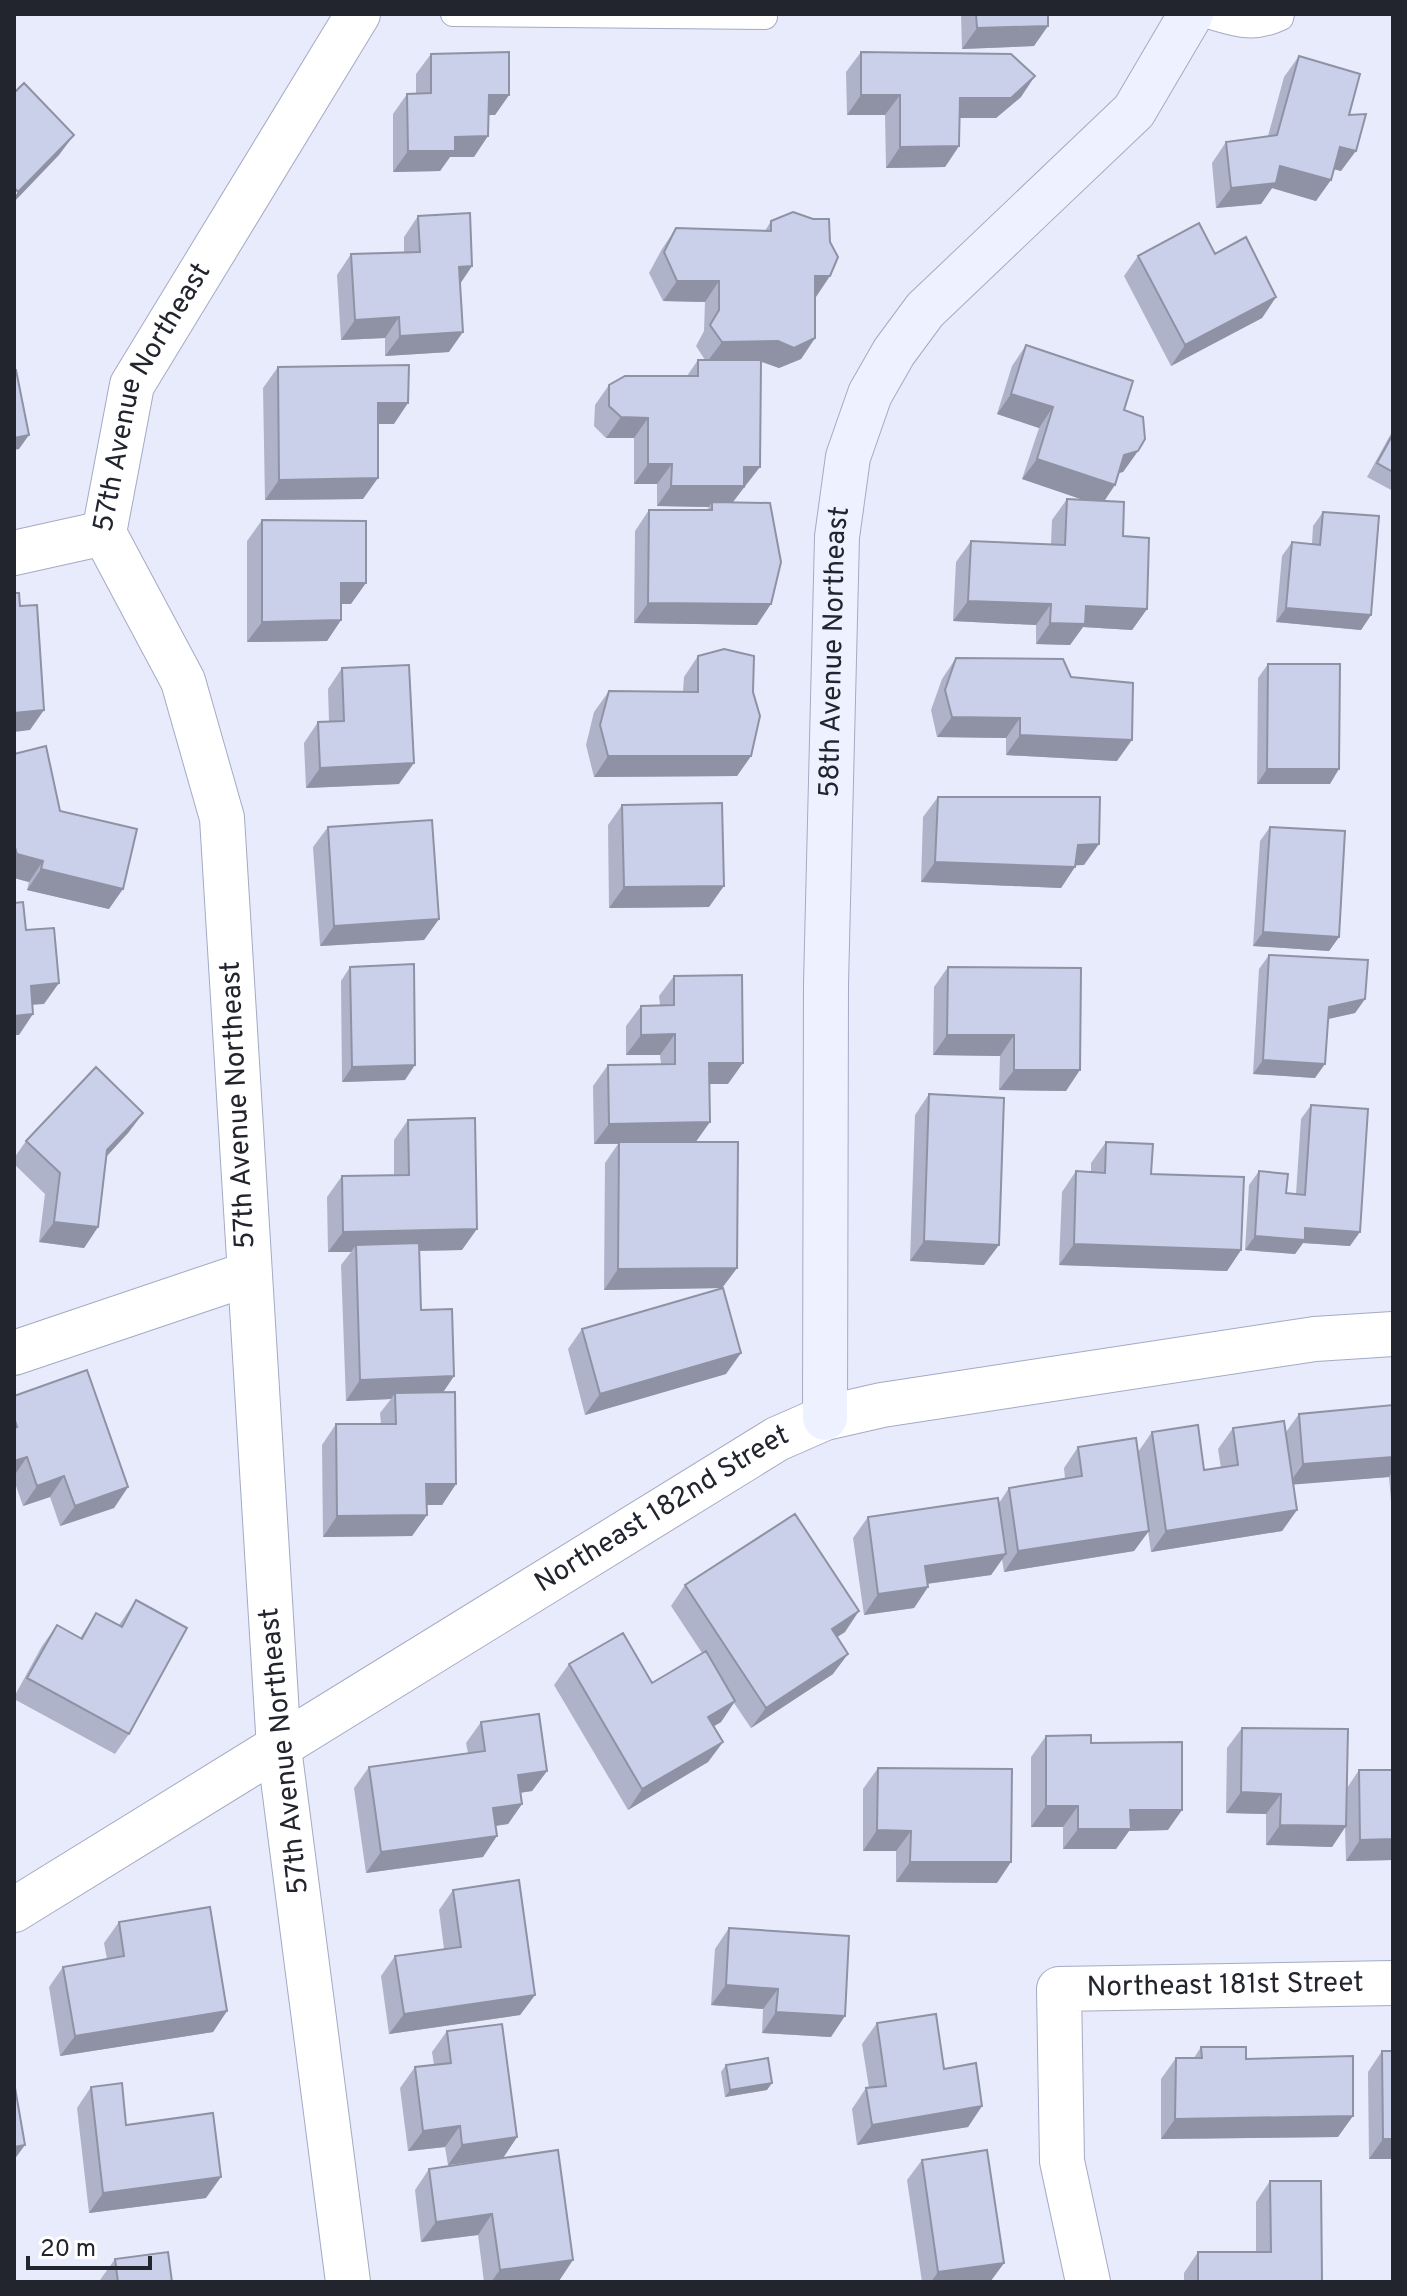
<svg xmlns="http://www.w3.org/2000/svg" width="1407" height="2296" font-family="Overpass,sans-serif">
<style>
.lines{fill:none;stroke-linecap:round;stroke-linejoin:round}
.lane-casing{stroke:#a5aac4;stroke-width:26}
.street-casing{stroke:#a5aac4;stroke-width:46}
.secondary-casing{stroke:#a5aac4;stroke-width:46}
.lane{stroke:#fff;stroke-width:24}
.street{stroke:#fff;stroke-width:44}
.secondary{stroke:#eef1ff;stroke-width:44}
.wall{fill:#afb3c9}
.shaded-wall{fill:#8e92a4}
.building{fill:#cbd0ea;stroke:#8e92a4;stroke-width:2}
.labels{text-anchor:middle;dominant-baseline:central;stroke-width:8;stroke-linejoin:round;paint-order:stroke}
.street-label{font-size:28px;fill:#22242e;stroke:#fff}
</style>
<rect width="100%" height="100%" fill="#e8ebfb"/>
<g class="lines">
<defs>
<path id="lane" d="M453,14L765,17
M1200,14C1231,22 1250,33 1281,18L1282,14"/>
<g id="street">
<path d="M14,553L104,533"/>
<path d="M14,1353L248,1274"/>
<path id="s1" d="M14,1910L777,1439L825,1418L882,1405L1315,1339L1393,1334"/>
<path id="s2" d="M348,2282L279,1748L222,818L183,681L104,533L132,385L358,14"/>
<path id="s3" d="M1088,2282L1062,2161L1059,1989L1393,1983"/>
</g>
<g id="secondary">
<path id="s4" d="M825,1418L826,984L837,537L848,457L870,394L894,352L925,310L1134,111L1191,14"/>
</g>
</defs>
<!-- lane casing -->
<use href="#lane" class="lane-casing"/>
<!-- street casing -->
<use href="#street" class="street-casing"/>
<!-- secondary casing -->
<use href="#secondary" class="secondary-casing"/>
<!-- lane -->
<use href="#lane" class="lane"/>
<!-- street -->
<use href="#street" class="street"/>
<!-- secondary -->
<use href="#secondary" class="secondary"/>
</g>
<!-- wall -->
<path class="wall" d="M961,14H1048L1034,46L962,49Z
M861,52L1021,97L996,118H960L959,146L945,167L886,168L885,115H847L846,72Z
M431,54L509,95L495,115H489L474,157H450L440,171L393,172V114L407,94L416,93V74Z
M1299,56L1349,115L1341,171L1334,169L1316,201L1272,188L1261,204L1216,208L1212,163L1226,142L1268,136L1284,77Z
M418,216L472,266L460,283L449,352L385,356V338L341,340L337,275L351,254L404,253V237Z
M771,221L816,297L815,338L801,359L779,368L761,362L745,488H743L733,502L757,625L634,623L635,531L649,510H707L709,507L657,506V484H634V438H606L594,426L595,405L609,385L687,376L698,360H705L696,346L704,331L705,302L663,301L649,273L662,249L676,228L765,231Z
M1215,254L1276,297L1262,318L1171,366L1124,276L1138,256Z
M1026,345L1124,410L1138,451L1123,472L1119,473L1104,501L1123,536L1147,609L1132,630L1083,627L1070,645L1036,644V625L953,621L956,562L971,541L1051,544L1052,520L1067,499L1084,500L1022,479L1039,428L997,414L1012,366Z
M278,367L394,424H378L363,499L265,500L263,388Z
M1393,430V491L1367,477Z
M1323,512L1371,615L1361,630L1276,622L1282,556L1292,542L1312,544L1313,526Z
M262,520L351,604H341V620L327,641L247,642V541Z
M698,656L751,756L737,776L594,777L586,745L594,712L609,691L683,692L684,677Z
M956,658L1071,677L1117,761L1006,755V738L937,737L931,710L942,679Z
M1268,664L1330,784H1257L1258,678Z
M342,668L399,784L306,788L304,743L318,722L329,721L328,689Z
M14,754L60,811L109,909L27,890L29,882L14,878Z
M938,797L1084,865H1076L1061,888L921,882L923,817Z
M622,805L709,907L609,908L608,825Z
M328,827L439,919L424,940L320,946L313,847Z
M1270,827L1339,937L1329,951L1253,946L1260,841Z
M1269,955L1365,999L1355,1013L1328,1019L1315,1078L1253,1074L1259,969Z
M350,967L405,1080L342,1082L341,981Z
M948,967L1066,1091L999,1090L1000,1056L933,1055L934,987Z
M674,976L728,1084H709L696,1142L737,1268L722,1288L604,1290L605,1163L618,1144H594L593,1086L608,1065L661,1064L660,1055H626V1026L641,1006L660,1005L659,996Z
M929,1094L984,1265L910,1261L915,1115Z
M1311,1105L1350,1246L1303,1243L1295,1254L1245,1250L1249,1185L1259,1171L1286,1193L1296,1194L1301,1119Z
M143,1113L128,1133L107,1156L98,1227L84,1248L39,1242L45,1194L14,1164V1158L26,1141Z
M408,1120L462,1250L419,1251L421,1310L454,1376L443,1392L456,1484L442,1505H427V1515L412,1536L323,1537L322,1445L336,1424H381L380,1413L391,1399L346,1401L341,1265L351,1252H328L327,1197L342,1176L394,1175V1140Z
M1106,1142L1151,1174L1241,1250L1227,1271L1059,1265L1062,1192L1076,1171L1091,1172V1163Z
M582,1329L726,1374L585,1415L568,1349Z
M14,1396L128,1487L114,1508L60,1526L50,1497L23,1506L14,1480Z
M1393,1405V1501H1391L1389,1477L1293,1484L1297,1510L1282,1531L1151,1552L1148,1531L1134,1551L1004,1572L1002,1559L991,1575L927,1584L928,1587L914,1608L864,1615L853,1538L868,1517L999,1503L1009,1488L1065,1479L1064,1468L1078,1447L1138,1452L1152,1432L1204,1470L1221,1468L1218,1449L1233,1428L1286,1432L1299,1414Z
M685,1585L845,1632L837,1637L833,1674L751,1728L734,1703L721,1722L714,1726L723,1742L708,1762L628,1810L554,1685L569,1664L652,1683L702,1653L671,1606Z
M136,1600L129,1734L115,1754L14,1699V1697L42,1646L57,1625L80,1638L96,1613L119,1625Z
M481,1722L547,1771L532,1791L520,1793L522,1804L508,1824L496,1826L483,1857L366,1873L354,1788L369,1767L468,1753L466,1743Z
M1242,1728L1347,1788L1359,1770L1393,1860L1346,1861L1345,1827L1332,1847L1266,1845V1814L1226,1813L1227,1748Z
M1046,1736L1091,1743L1168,1830L1129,1831L1116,1849H1063V1827H1031V1757Z
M878,1768L997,1883L896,1882V1851H863V1789Z
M453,1890L535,1995L520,2015L389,2034L381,1976L395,1956L444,1949L439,1910Z
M119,1922L227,2011L213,2032L60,2056L49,1987L63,1967L107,1959L104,1943Z
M729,1928L831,2037L762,2033L763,2009L711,2005L715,1949Z
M877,2023L982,2106L968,2127L857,2145L852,2109L866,2088H869L862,2044Z
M447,2031L517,2137L503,2158L448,2165L445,2147L408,2151L400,2088L415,2067L434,2065L432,2052Z
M1201,2047L1246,2059L1338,2137L1161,2139V2079L1176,2058H1194Z
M1382,2051L1393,2159H1369L1368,2072Z
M726,2065L767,2090L725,2097L721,2072Z
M91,2087L126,2125L206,2198L89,2213L77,2108Z
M558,2150L559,2281L548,2282H484L478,2235L421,2242L415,2190L429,2169Z
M922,2160L1004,2263L990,2282H922L907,2180Z
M1270,2181L1322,2282H1184V2273L1198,2252H1256V2202Z
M115,2259L172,2282H100V2280Z"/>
<!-- shaded-wall -->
<path class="shaded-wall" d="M1048,26L1034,46L962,49L977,28Z
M1035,76L1021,97L996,118H946L960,98Z
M489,95H509L495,115H474Z
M861,95H900L885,115H847Z
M74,135L59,155L14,202V197L18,192Z
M488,136L474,157H450L440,171L393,172L408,151L455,137Z
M959,146L945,167L886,168L900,147Z
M1340,147L1356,151L1341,171L1326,167Z
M1280,166L1331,180L1316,201L1272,188L1261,204L1216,208L1231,188Z
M472,266L458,287L459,267Z
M815,276H830L816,297H801Z
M677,281H719L705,302L663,301Z
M1276,297L1262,318L1171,366L1185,345Z
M399,317L385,338L341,340L355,320Z
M463,332L449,352L385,356L400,336Z
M815,338L801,359L779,368L763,362H707L722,342Z
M1011,394L1053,407L1039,428L997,414Z
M378,403H408L394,424H364Z
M621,417L648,418L634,438H606Z
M29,435L19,449L14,450V438Z
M1138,451L1123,472L1110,475L1124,455Z
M1037,459L1115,485L1101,506L1022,479Z
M648,464H672L657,484H634Z
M744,467H760L729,507L712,502L709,507L657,506L671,486Z
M378,478L363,499L265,500L279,480Z
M341,583H366L351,604H327Z
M968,601L1051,604L1036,625L953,621Z
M648,603L771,604L757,625L634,623Z
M1086,606L1147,609L1132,630L1083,627L1070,645L1036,644L1050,623Z
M1286,608L1371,615L1361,630L1276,622Z
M341,620L327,641L247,642L262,622Z
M44,710L30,730L14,732V713Z
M952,717L1020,718L1006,738L937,737Z
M1020,735L1132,740L1117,761L1006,755Z
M608,756H751L737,776L594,777Z
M414,763L399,784L306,788L320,768Z
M1267,769H1339L1330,784H1257Z
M1099,844L1084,865L1063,866L1078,845Z
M17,854L43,861L29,882L14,878V858Z
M935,862L1075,867L1061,888L921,882Z
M41,869L123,889L109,909L27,890Z
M724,886L709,907L609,908L624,887Z
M439,919L424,940L320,946L334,926Z
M1263,932L1339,937L1329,951L1253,946Z
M59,983L44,1004L16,1006L31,986Z
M1365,999L1355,1013L1319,1021L1329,1007Z
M33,1014L19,1035H14V1016Z
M675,1034L660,1055H626L641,1035Z
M947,1035H1014L1000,1056L933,1055Z
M1263,1060L1325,1064L1315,1078L1253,1074Z
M709,1063H743L728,1084H694Z
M415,1065L405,1080L342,1082L352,1067Z
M1014,1070H1080L1066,1091L999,1090Z
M143,1113L128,1133L93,1171L107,1150Z
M710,1122L695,1143L594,1144L609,1124Z
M54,1222L98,1227L84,1248L39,1242Z
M1305,1228L1360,1232L1350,1246L1303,1243L1295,1254L1245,1250L1255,1236Z
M477,1229L462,1250L356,1252V1245L351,1252H328L343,1232Z
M924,1241L999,1245L984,1265L910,1261Z
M1074,1244L1241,1250L1227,1271L1059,1265Z
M737,1268L722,1288L604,1290L618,1269Z
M741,1353L726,1374L585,1415L600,1394Z
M454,1376L440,1397L395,1393L391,1399L346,1401L360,1380Z
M27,1457L14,1476V1461Z
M1393,1457V1471L1389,1477L1288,1485L1303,1464Z
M64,1476L50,1497L23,1506L37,1486Z
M426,1484H456L442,1505H412Z
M128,1487L114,1508L60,1526L75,1506Z
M1297,1510L1282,1531L1151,1552L1166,1531Z
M427,1515L412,1536L323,1537L337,1516Z
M1149,1531L1134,1551L1004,1572L1018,1551Z
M1006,1554L991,1575L910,1586L925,1566Z
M928,1587L914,1608L864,1615L878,1594Z
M859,1611L845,1632L817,1650L832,1629Z
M848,1654L833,1674L751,1728L766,1708Z
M735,1701L721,1722L694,1738L708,1717Z
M723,1742L708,1762L628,1810L642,1789Z
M547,1771L532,1791L503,1795L518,1775Z
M1241,1792L1281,1794L1266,1814L1226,1813Z
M522,1804L508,1824L478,1828L493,1808Z
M1046,1806H1078L1063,1827H1031Z
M1130,1810H1182L1168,1830L1129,1831L1116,1849H1063L1078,1829Z
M1280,1825L1346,1826L1332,1847L1266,1845Z
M877,1830L911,1831L896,1851H863Z
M497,1836L483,1857L366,1873L381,1852Z
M1393,1839V1860L1346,1861L1360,1840Z
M910,1862H1011L997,1883L896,1882Z
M726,1985L778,1989L763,2009L711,2005Z
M535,1995L520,2015L389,2034L404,2014Z
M227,2011L213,2032L60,2056L75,2036Z
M776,2012L845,2016L831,2037L762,2033Z
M772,2083L767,2090L725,2097L730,2090Z
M982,2106L968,2127L857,2145L872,2125Z
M1353,2116L1338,2137L1161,2139L1175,2119Z
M460,2126L445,2147L408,2151L423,2131Z
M517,2137L503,2158L448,2165L462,2145Z
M1383,2139H1393V2159H1369Z
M25,2145L14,2160V2147Z
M221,2177L206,2198L89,2213L103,2193Z
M492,2214L478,2235L421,2242L436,2222Z
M573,2260L559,2281L548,2282H491L500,2270Z
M1004,2263L990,2282H931L938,2272Z"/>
<!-- building -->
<path class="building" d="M976,14H1048V26L977,28Z
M509,52V95H489L488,136L455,137V151H408L407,94L431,93V54Z
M861,52L1011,54L1035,76L1011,98H960L959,146L900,147V95H861Z
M1299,56L1360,74L1349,115L1366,114L1356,151L1340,147L1331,180L1280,166L1276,183L1231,188L1226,142L1277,135Z
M24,83L74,135L18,192L14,187V93Z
M793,212L813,219H829L830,242L838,257L830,276H815V338L794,348L778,341L722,342L710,325L719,310V281H677L664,252L676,228L771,231V221Z
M470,213L472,266L459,267L463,332L400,336L399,317L355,320L351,254L420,252L418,216Z
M1199,223L1215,254L1246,237L1276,297L1185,345L1138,256Z
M1026,345L1133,381L1124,410L1143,417L1145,439L1138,451L1124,455L1115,485L1037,459L1053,407L1011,394Z
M698,360H761L760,467H744V486H671L672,464H648V418L621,417L609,406V385L625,376H698Z
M409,365L408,403H378V478L279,480L278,367Z
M14,370H16L29,435L14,438Z
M1393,434V472L1377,463Z
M1067,499L1124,502L1123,536L1149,538L1147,609L1086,606L1085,624L1050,623L1051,604L968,601L971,541L1065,545Z
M712,502L770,503L781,562L771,604L648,603L649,510H712Z
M1323,512L1379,516L1371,615L1286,608L1292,542L1320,545Z
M262,520L366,521V583H341V620L262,622Z
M14,593H19L20,606L37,605L44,710L14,713Z
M724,649L754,656L753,692L760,716L751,756H608L600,725L609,691L698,692V656Z
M956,658L1063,659L1071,677L1133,683L1132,740L1020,735V718L952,717L945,690Z
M1268,664H1340L1339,769H1267Z
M409,665L414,763L320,768L318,722L344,721L342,668Z
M46,746L60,811L137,829L123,889L41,869L43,861L17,854L14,844V754Z
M938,797H1100L1099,844L1078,845L1075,867L935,862Z
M722,803L724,886L624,887L622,805Z
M432,820L439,919L334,926L328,827Z
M1270,827L1345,831L1339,937L1263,932Z
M23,902L26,930L54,928L59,983L31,986L33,1014L14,1016V903Z
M1269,955L1368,960L1365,999L1329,1007L1325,1064L1263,1060Z
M414,964L415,1065L352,1067L350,967Z
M948,967L1081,968L1080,1070H1014V1035H947Z
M742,975L743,1063H709L710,1122L609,1124L608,1065L675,1064V1034L641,1035V1006L674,1005V976Z
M96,1067L143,1113L107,1150L98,1227L54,1222L60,1173L26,1141Z
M929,1094L1004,1098L999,1245L924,1241Z
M1311,1105L1368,1109L1360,1232L1305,1228V1240L1255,1236L1259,1171L1288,1174L1286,1193L1305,1195Z
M475,1118L477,1229L343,1232L342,1176L409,1175L408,1120Z
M619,1142H738L737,1268L618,1269Z
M1106,1142L1153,1144L1151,1174L1244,1177L1241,1250L1074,1244L1076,1171L1105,1173Z
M419,1243L421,1310L452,1309L454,1376L360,1380L356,1245Z
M723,1288L741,1353L600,1394L582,1329Z
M87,1370L128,1487L75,1506L64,1476L37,1486L27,1457L14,1461V1428L17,1427L14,1417V1396Z
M455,1392L456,1484H426L427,1515L337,1516L336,1424H396L395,1393Z
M1393,1405V1457L1303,1464L1299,1414Z
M1284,1421L1297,1510L1166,1531L1152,1432L1198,1425L1204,1470L1238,1465L1233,1428Z
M1136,1438L1149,1531L1018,1551L1009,1488L1082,1476L1078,1447Z
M998,1498L1006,1554L925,1566L928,1587L878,1594L868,1517Z
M795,1514L859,1611L832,1629L848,1654L766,1708L685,1585Z
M136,1600L187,1628L129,1734L27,1678L57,1625L82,1639L96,1613L122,1627Z
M623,1633L652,1683L706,1651L735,1701L708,1717L723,1742L642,1789L569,1664Z
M539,1714L547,1771L518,1775L522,1804L493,1808L497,1836L381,1852L369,1767L485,1751L481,1722Z
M1242,1728L1348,1729L1346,1826L1280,1825L1281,1794L1241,1792Z
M1091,1735V1743L1182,1742V1810H1130L1131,1829H1078V1806H1046V1736Z
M878,1768L1012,1769L1011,1862H910L911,1831L877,1830Z
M1359,1770H1393V1839L1360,1840Z
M519,1880L535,1995L404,2014L395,1956L461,1947L453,1890Z
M210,1907L227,2011L75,2036L63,1967L124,1956L119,1922Z
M729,1928L849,1936L845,2016L776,2012L778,1989L726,1985Z
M936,2014L944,2069L976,2063L982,2106L872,2125L866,2088L886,2086L877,2023Z
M502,2024L517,2137L462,2145L460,2126L423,2131L415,2067L451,2063L447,2031Z
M1201,2047H1246V2059L1353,2056V2116L1175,2119L1176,2058H1202Z
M1382,2051H1393V2139H1383Z
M768,2058L772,2083L730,2090L726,2065Z
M14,2082L25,2145L14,2147Z
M122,2083L126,2125L213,2113L221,2177L103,2193L91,2087Z
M558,2150L573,2260L500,2270L492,2214L436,2222L429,2169Z
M987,2150L1004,2263L938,2272L922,2160Z
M1270,2181H1321L1322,2282H1198V2252H1271Z
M168,2252L172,2282H118L115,2259Z"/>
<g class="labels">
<!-- street labels -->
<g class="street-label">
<text stroke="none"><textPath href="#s2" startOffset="1926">57th Avenue Northeast</textPath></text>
<text stroke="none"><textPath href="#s4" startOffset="766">58th Avenue Northeast</textPath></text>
<text transform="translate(239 1105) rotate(-93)">57th Avenue Northeast</text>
<text stroke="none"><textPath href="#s1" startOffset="762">Northeast 182nd Street</textPath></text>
<text transform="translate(285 1751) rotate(-96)">57th Avenue Northeast</text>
<text stroke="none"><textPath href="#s3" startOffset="462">Northeast 181st Street</textPath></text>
</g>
</g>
<!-- border -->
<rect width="1407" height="2296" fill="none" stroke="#22242e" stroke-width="32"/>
<!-- scale -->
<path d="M28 2256v12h122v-12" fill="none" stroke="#22242e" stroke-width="4"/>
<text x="40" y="2256" font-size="24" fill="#22242e" stroke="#ffffff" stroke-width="6" paint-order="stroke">20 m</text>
</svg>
